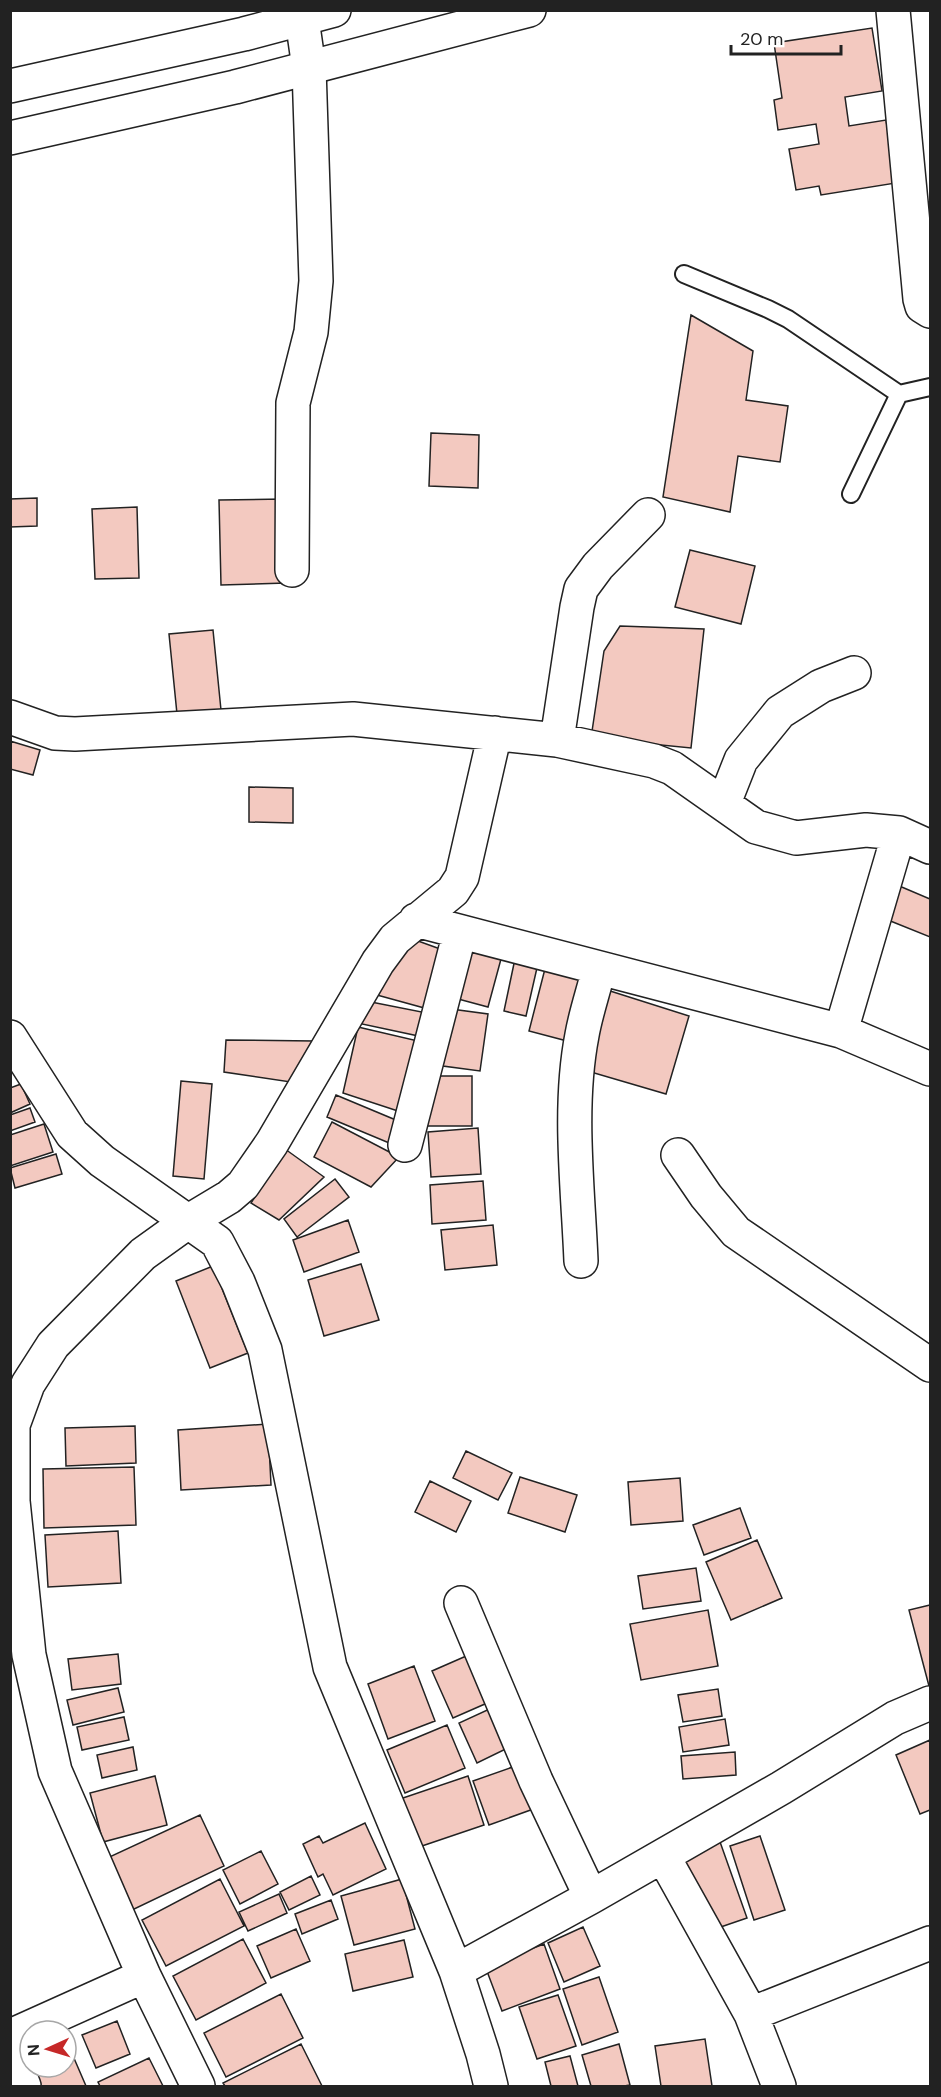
<svg xmlns="http://www.w3.org/2000/svg" width="941" height="2097" font-family="'DM Sans',sans-serif">
<style>
.building{fill:#f3c9c0;stroke:#222;stroke-width:1.5}
.lines{fill:none;stroke-linecap:round;stroke-linejoin:round}
.service-casing{stroke:#222;stroke-width:20}
.minor-casing{stroke:#222;stroke-width:36}
.tertiary-casing{stroke:#222;stroke-width:36}
.service{stroke:#fff;stroke-width:16}
.minor{stroke:#fff;stroke-width:33}
.tertiary{stroke:#fff;stroke-width:33}
</style>
<rect width="100%" height="100%" fill="#fff"/>
<!-- building -->
<path class="building" d="M872,28L882,91L845,97L849,126L886,120L896,183L821,195L819,186L796,190L789,149L819,144L816,124L778,130L774,100L782,98L774,43Z
M691,315L753,351L746,400L788,406L780,462L738,456L730,512L663,497Z
M431,433L479,435L478,488L429,486Z
M37,498V526L10,527V499Z
M284,499L286,583L221,585L219,500Z
M137,507L139,578L95,579L92,509Z
M690,550L755,566L741,624L675,607Z
M620,626L704,629L691,748L591,738L604,651Z
M213,630L222,720L178,724L169,634Z
M10,741L40,750L33,775L10,769Z
M249,787L293,788V823L249,822Z
M897,885L930,899V937L883,918Z
M407,937L443,950L428,1009L377,995Z
M461,948L501,959L488,1007L447,996Z
M516,954L539,959L526,1016L504,1011Z
M547,961L589,972L571,1042L529,1031Z
M607,990L689,1016L666,1094L584,1070Z
M366,1001L432,1014L428,1038L362,1024Z
M451,1009L488,1014L480,1071L443,1066Z
M358,1027L418,1041L401,1112L343,1093Z
M226,1040L314,1041L304,1084L224,1072Z
M427,1076H472V1126H427Z
M181,1081L212,1084L204,1179L173,1176Z
M21,1084L30,1104L10,1113V1088Z
M336,1095L403,1123L394,1145L327,1117Z
M30,1108L35,1122L10,1131V1115Z
M332,1122L399,1157L371,1187L314,1157Z
M44,1124L53,1152L10,1166V1135Z
M478,1128L481,1174L431,1177L428,1132Z
M285,1149L324,1177L279,1220L251,1203Z
M56,1154L62,1174L15,1188L10,1168Z
M335,1179L349,1197L297,1237L284,1219Z
M483,1181L486,1220L432,1224L430,1185Z
M348,1220L359,1252L304,1272L293,1240Z
M493,1225L497,1265L445,1270L441,1230Z
M361,1264L379,1320L324,1336L308,1280Z
M213,1266L248,1353L210,1368L176,1281Z
M268,1424L271,1485L181,1490L178,1430Z
M135,1426L136,1463L66,1466L65,1428Z
M466,1451L512,1473L498,1500L453,1478Z
M134,1467L136,1525L44,1528L43,1469Z
M520,1477L577,1495L565,1532L508,1513Z
M680,1478L683,1521L631,1525L628,1482Z
M430,1481L471,1501L456,1532L415,1512Z
M740,1508L751,1538L704,1555L693,1525Z
M118,1531L121,1583L48,1587L45,1535Z
M757,1540L782,1598L731,1620L706,1562Z
M696,1568L701,1601L643,1609L638,1576Z
M930,1605V1685L929,1686L909,1610Z
M708,1610L718,1666L641,1680L630,1624Z
M473,1653L494,1700L453,1718L432,1671Z
M118,1654L121,1684L72,1690L68,1659Z
M414,1666L435,1721L388,1739L368,1684Z
M118,1688L124,1712L73,1725L67,1700Z
M718,1689L722,1716L683,1722L678,1695Z
M496,1706L514,1745L477,1763L459,1723Z
M124,1717L129,1740L82,1750L77,1727Z
M725,1719L729,1745L683,1752L679,1727Z
M447,1725L465,1768L405,1793L387,1750Z
M930,1740V1810L920,1814L896,1755Z
M133,1747L137,1770L102,1778L97,1755Z
M735,1752L736,1775L683,1779L681,1756Z
M524,1763L539,1807L489,1825L473,1781Z
M155,1776L167,1825L103,1842L90,1793Z
M468,1776L484,1825L416,1848L400,1799Z
M200,1815L224,1866L130,1911L105,1859Z
M365,1823L386,1869L333,1895L323,1874L318,1877L303,1844L319,1836L323,1843Z
M760,1836L785,1910L754,1920L730,1846Z
M719,1839L747,1918L709,1931L681,1852Z
M261,1851L278,1884L240,1904L223,1870Z
M311,1876L320,1895L289,1910L280,1892Z
M220,1879L244,1926L166,1966L142,1920Z
M402,1879L415,1929L354,1945L341,1896Z
M279,1894L287,1913L248,1931L239,1912Z
M331,1900L338,1919L302,1934L295,1914Z
M583,1927L600,1966L564,1982L548,1943Z
M296,1929L310,1961L271,1978L257,1946Z
M243,1939L266,1983L196,2020L173,1976Z
M404,1940L413,1977L353,1991L345,1954Z
M544,1944L560,1989L502,2011L485,1966Z
M599,1977L618,2032L582,2045L563,1989Z
M281,1994L303,2038L226,2077L204,2033Z
M558,1995L576,2046L537,2059L519,2007Z
M117,2021L130,2054L96,2068L82,2035Z
M705,2039L712,2086H661L655,2046Z
M301,2044L322,2086H225L223,2083Z
M619,2044L630,2085L624,2086H591L582,2055Z
M70,2049L86,2086H38L30,2067H66V2051Z
M570,2056L578,2086H551L545,2062Z
M149,2058L163,2086H100L98,2082Z"/>
<g class="lines">
<defs>
<path id="service" d="M684,274L768,309L788,319L899,394
M851,494L899,394L930,387"/>
<path id="minor" d="M893,10L920,299L922,306L930,311
M292,570L293,403L311,332L316,281L309,68L302,19
M10,717L55,733L75,734L353,719L557,740L654,761L672,768L756,827L796,838L866,830L899,833L930,847
M557,740L577,607L581,589L598,566L648,515
M724,803L741,760L780,712L821,686L854,673
M416,920L841,1031L930,1069
M841,1031L899,833
M10,1037L72,1134L102,1161L217,1242L238,1282L265,1350L330,1667L456,1971L483,2054L491,2086
M405,1145L460,932
M678,1155L706,1196L736,1232L930,1365
M581,1261C578,1188 568,1107 582,1035C586,1012 594,990 599,968
M461,1603L536,1781L591,1897
M663,1856L751,2014L779,2086
M456,1971L591,1897L781,1788L895,1718L930,1703
M751,2014L930,1943
M24,2086C17,2069 9,2053 15,2034L144,1976
M198,2086L144,1976L55,1771L29,1655L13,1501V1425L28,1384L53,1345L143,1254L189,1221L229,1197L243,1185L272,1143L378,962L395,939L453,891L462,877L495,733"/>
<path id="tertiary" d="M10,86L244,34L334,10
M10,138L235,87L529,10"/>
</defs>
<!-- service casing -->
<use href="#service" class="service-casing"/>
<!-- minor casing -->
<use href="#minor" class="minor-casing"/>
<!-- tertiary casing -->
<use href="#tertiary" class="tertiary-casing"/>
<!-- service -->
<use href="#service" class="service"/>
<!-- minor -->
<use href="#minor" class="minor"/>
<!-- tertiary -->
<use href="#tertiary" class="tertiary"/>
</g>
<!-- border -->
<rect width="941" height="2097" fill="none" stroke="#222222" stroke-width="24"/>
<!-- north arrow -->
<g transform="translate(48 2049) rotate(266)"><circle r="28" fill="#ffffff" stroke="#a7a7a7" stroke-width="1.5"/>
<path d="M0-4.5L10 22L0 15L-10 22Z" fill="#c62828"/>
<text y="-9" font-size="16" font-weight="bold" text-anchor="middle" fill="#222222">N</text>
</g>
<!-- scale -->
<path d="M731 45v9h110v-9" fill="none" stroke="#222222" stroke-width="3"/>
<text x="740" y="45" font-size="18" fill="#222222" stroke="#ffffff" stroke-width="4.5" paint-order="stroke">20 m</text>
</svg>
